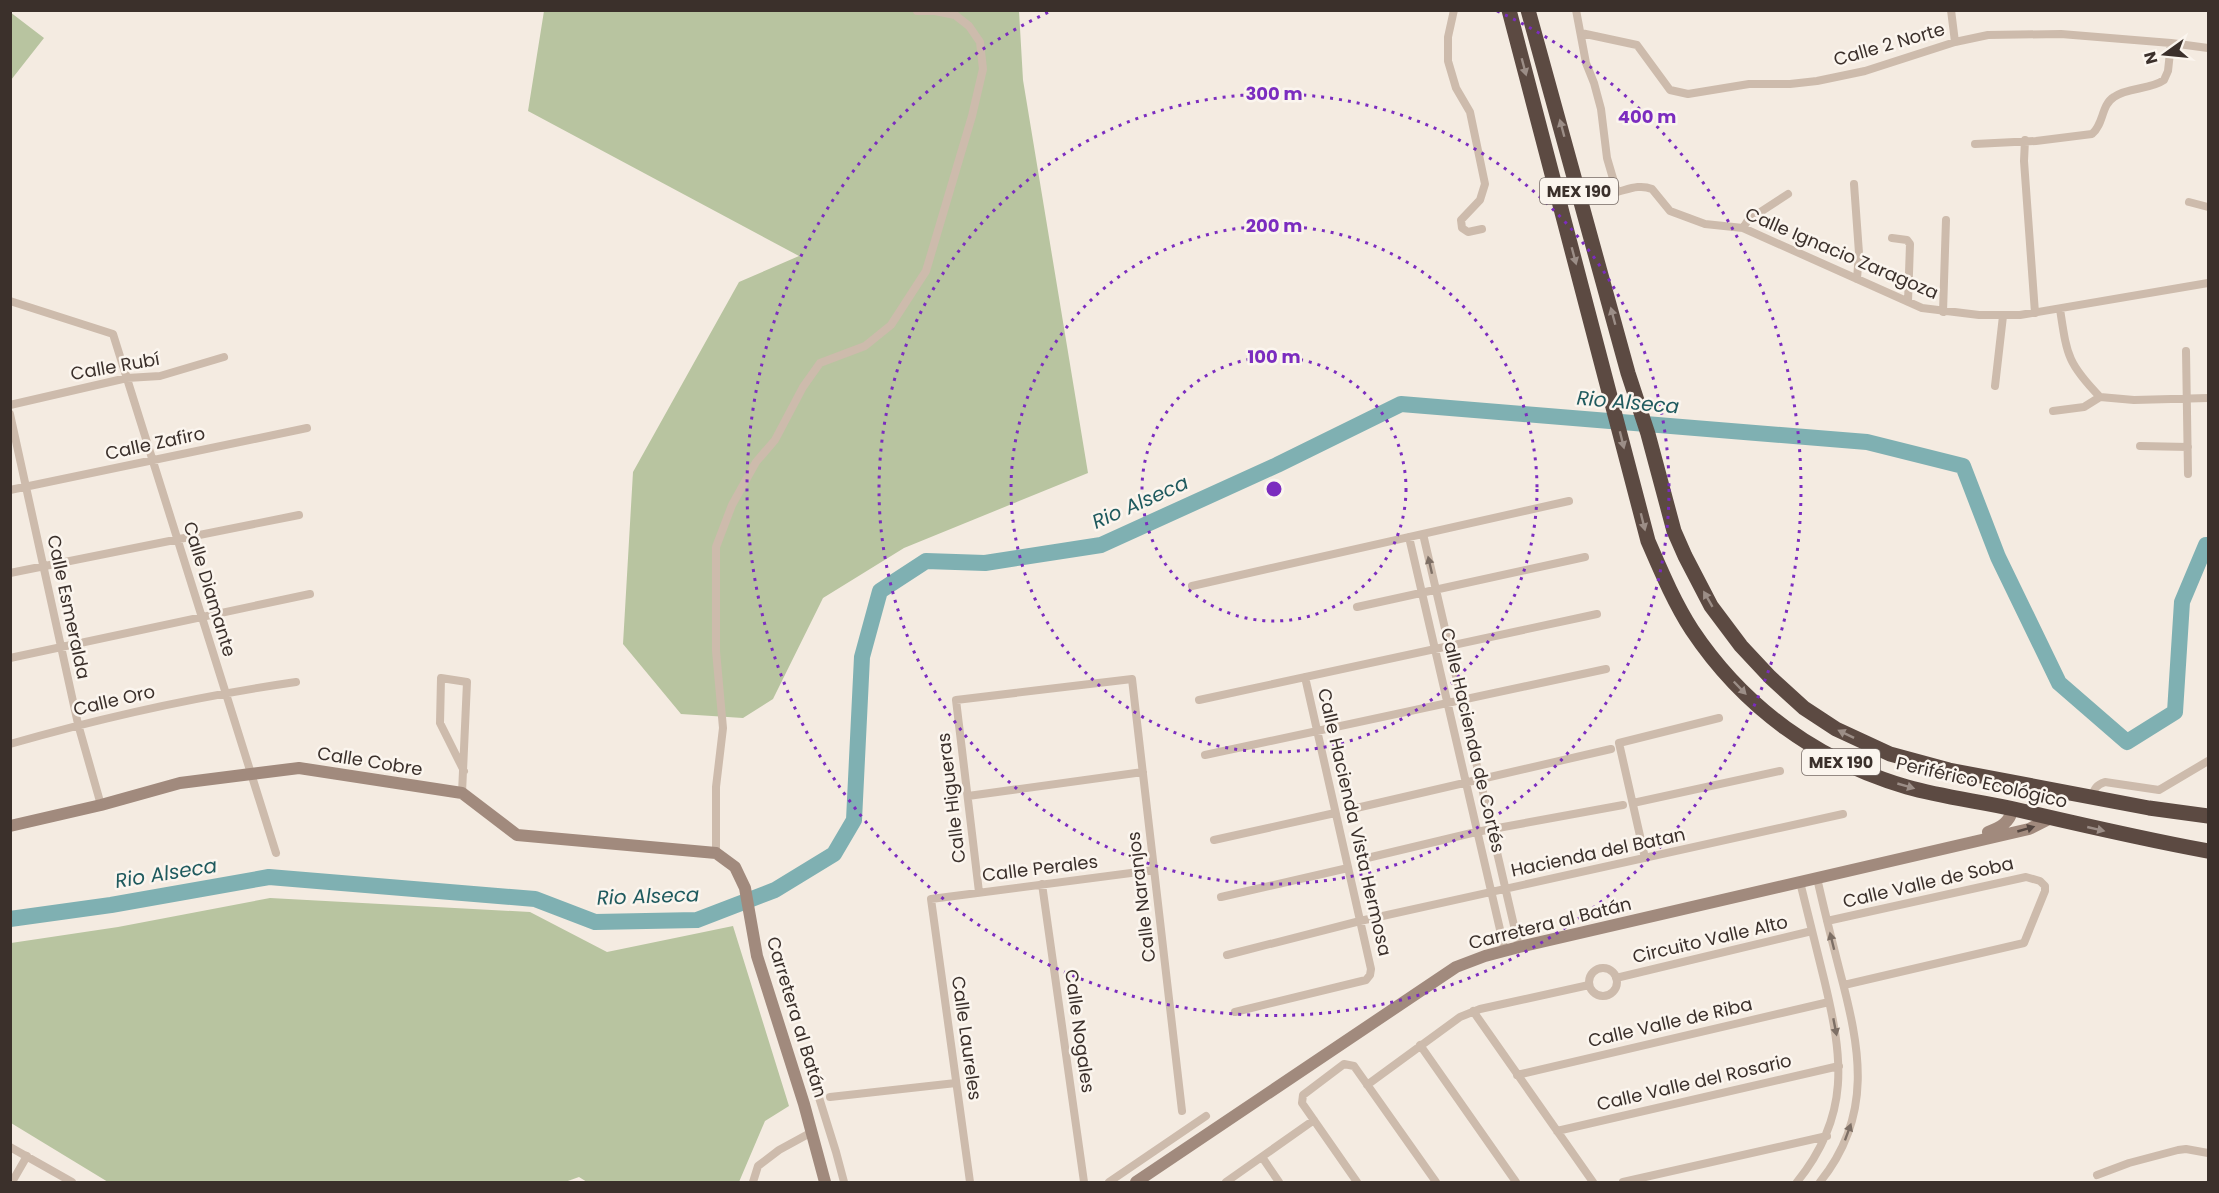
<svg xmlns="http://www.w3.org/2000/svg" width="2219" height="1193" font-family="Poppins,sans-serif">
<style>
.green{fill:#b8c4a0}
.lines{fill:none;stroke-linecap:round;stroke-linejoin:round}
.river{stroke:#7fb0b2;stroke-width:16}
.street{stroke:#cdbbac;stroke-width:8}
.secondary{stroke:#a18a7d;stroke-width:12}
.highway{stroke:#5c4a42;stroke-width:15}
.oneway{fill:#9c8e87}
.oneway2{fill:#7d6f65}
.oneway3{fill:#544640}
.ring{fill:none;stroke:#7b2cbf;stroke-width:3;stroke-dasharray:3 6}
.labels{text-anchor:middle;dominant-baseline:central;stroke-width:5;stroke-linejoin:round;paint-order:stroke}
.shield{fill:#fbf5ee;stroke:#756b66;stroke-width:1.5}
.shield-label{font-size:16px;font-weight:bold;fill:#3b302b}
.street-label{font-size:18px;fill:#3b302b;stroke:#fbf5ee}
.water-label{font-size:20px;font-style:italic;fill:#1f5a5e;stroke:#fbf5ee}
.centre{fill:#7b2cbf;stroke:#fbf5ee;stroke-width:3}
.ring-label{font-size:18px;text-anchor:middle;font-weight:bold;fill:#7b2cbf;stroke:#fbf5ee;stroke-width:5;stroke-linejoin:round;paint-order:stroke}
</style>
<rect width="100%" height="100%" fill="#f4ebe1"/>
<!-- green -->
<path class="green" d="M544,11H1019L1023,80L1088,473L904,548L823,598L773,699L743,718L681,714L623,644L633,472L739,282L799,256L528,111Z
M10,12L44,38L11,80H10Z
M270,898L530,912L607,952L733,926L789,1106L765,1121L739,1182H587L579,1177L565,1182H108L11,1123V943L118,927Z"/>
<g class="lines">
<!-- river -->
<path class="river" d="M10,919L111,905L269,877L535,899L595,922L697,920L775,890L834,854L854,820L862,657L880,591L926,561L985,563L1101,545L1277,465L1401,404L1867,442L1963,466L1998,557L2059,683L2127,742L2175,712L2182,602L2206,545H2208"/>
<!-- street -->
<path class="street" d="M1454,10L1448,37V61L1456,88L1470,112L1485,184L1480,200L1461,220L1462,228L1468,232L1482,229
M1576,10L1586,63L1594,83L1601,109L1607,158L1617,192C1629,189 1640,184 1652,189L1670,211L1705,224L1743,228L1922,308L1979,315H2020L2208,283
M1951,10L1955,42
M1581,33L1637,45L1670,90L1688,94L1749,84H1790L1817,81L1865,71L1955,42L1988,35L2061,34L2171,43L2208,48
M2025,140L2024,161L2035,313
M1975,144L2036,141L2092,134C2104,124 2101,105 2114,97C2128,87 2150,90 2164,80L2168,71L2171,43
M1854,184L1859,253L1857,279
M2189,202L2208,207
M1743,228L1748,220L1788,194
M1892,238L1907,240L1910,244L1908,302
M10,301L113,334L276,853
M2060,309C2067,355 2067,363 2100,397L2134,400L2208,398
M1943,312L1946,220
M2186,351L2188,474
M1995,386L2003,316
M10,405L127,378L160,376L224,357
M2053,411L2084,407L2100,397
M10,414L78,724L101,805
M2140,446L2188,447
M10,490L307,428
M1423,534L1519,947
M1409,537L1505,951
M10,573L299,515
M1192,586L1569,501
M1357,607L1585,557
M10,658L310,594
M1199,700L1597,614
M10,744C104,717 199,696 296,682
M1205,755L1606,669
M462,793L467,682L441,678L440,723L464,771
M968,796L1143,772
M2092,797C2094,789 2096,785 2105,782L2159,790L2208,761
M1633,803L1780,771
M1352,809L1611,749
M1214,840L1335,813
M716,853V787L723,728L716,651V547L732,505L756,462L775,440L803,387L820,363L865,346L891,325L926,271L972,116L983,69L980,42L969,26L955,15L935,11H917
M1645,858L1619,743L1719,718
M1363,859L1476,832L1623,805
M1817,878C1824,909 1832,941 1840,972C1860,1048 1874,1115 1820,1182
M1042,884L1084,1182
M979,892L956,700L1132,679L1182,1111
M1221,897L1348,868
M1827,921L2026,877L2040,881L2045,886V891L2024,943L1844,985
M1227,955L1360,921L1843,814
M1589 982a14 14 0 1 1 28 0a14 14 0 1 1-28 0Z
M1616,978L1812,931
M1473,1011L1593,1182
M1235,1012L1366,980L1370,975L1371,969L1305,677
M1420,1045L1516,1182
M806,1056L836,1152L844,1182
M1517,1075L1829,1002
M1367,1085L1460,1017L1480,1009L1589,985
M830,1097L956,1083
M1557,1131L1839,1066
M10,1147L72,1182
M1262,1157L1279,1182
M2097,1175L2129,1163L2178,1150L2186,1149L2208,1153
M12,1182L27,1156
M753,1182L758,1166L779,1150L812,1132
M970,1182L931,899L1154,870
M1109,1182L1206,1116
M1226,1182L1314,1120
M1357,1182L1302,1103L1303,1095L1344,1064L1354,1066L1436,1182
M1623,1182L1827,1136
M1797,1182C1851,1115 1843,1058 1824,979C1816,947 1808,914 1800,882"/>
<!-- secondary -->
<path class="secondary" d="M10,826L101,805L180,783L299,768L462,793L517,835L716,853L735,867L745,888L757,956L804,1104L825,1182
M1988,832C2001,827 2009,823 2013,809
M1136,1182L1456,967L1485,956L1519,947L2029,829L2051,818"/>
<!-- highway -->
<path class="highway" d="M1509,10L1648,541C1661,571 1674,602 1692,630C1744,708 1818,761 1907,787C1942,797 1978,801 2014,809C2078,824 2143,839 2208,851
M1528,10L1628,373L1648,434L1674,531L1685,556L1711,606L1741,646L1770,677L1804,708L1836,729L1890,754L1949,770L2149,808L2208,816"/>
</g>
<!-- one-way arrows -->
<defs><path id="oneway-solid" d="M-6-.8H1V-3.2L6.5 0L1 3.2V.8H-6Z" transform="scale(1.5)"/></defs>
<g class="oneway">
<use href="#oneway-solid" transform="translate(1524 67) rotate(75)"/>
<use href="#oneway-solid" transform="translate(1562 128) rotate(-105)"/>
<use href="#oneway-solid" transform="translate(1574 256) rotate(75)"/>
<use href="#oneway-solid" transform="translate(1613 316) rotate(-105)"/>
<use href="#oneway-solid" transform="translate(1622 440) rotate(76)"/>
<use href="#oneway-solid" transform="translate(1643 522) rotate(76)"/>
<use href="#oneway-solid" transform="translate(1708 599) rotate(-120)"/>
<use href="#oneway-solid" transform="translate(1740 688) rotate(46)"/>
<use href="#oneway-solid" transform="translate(1846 734) rotate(-154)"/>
<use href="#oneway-solid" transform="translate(1906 786) rotate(16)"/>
<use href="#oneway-solid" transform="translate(2096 829) rotate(13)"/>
</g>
<g class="oneway2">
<use href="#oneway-solid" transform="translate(1430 565) rotate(-103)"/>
<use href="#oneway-solid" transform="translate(1832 941) rotate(-104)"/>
<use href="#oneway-solid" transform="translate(1835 1027) rotate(79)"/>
<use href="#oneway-solid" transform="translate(1848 1132) rotate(-70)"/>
</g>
<use class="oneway3" href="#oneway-solid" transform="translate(2026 829) rotate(-16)"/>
<!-- distance rings -->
<g class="ring">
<circle cx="1274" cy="489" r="132"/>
<circle cx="1274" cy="489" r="263"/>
<circle cx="1274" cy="489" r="395"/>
<path d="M1497 11A527 527 0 1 1 1051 11"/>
</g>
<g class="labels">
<!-- shield labels -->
<g class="shield">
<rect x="1540" y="178" width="78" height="26" rx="4.5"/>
<rect x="1802" y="749" width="78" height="26" rx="4.5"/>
</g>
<g class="shield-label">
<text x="1579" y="191">MEX 190</text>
<text x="1841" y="762">MEX 190</text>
</g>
<!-- street labels -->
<g class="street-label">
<text transform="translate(1889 44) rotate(-16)">Calle 2 Norte</text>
<text transform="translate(1842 253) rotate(23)">Calle Ignacio Zaragoza</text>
<text transform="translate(115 366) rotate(-10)">Calle Rubí</text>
<text transform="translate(155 443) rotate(-12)">Calle Zafiro</text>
<text transform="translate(210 589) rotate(73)">Calle Diamante</text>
<text transform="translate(69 607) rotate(78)">Calle Esmeralda</text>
<text transform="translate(114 700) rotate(-13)">Calle Oro</text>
<text transform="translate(1473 740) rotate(77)">Calle Hacienda de Cortés</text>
<text transform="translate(370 761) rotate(9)">Calle Cobre</text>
<text transform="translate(1982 782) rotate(13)">Periférico Ecológico</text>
<text transform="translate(951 798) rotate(-97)">Calle Higueras</text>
<text transform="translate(1355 822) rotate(77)">Calle Hacienda Vista Hermosa</text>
<text transform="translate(1598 852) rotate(-12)">Hacienda del Batan</text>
<text transform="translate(1040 868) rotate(-7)">Calle Perales</text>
<text transform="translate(1928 882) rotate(-13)">Calle Valle de Soba</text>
<text transform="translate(1141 897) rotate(-97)">Calle Naranjos</text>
<text transform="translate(1550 923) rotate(-14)">Carretera al Batán</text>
<text transform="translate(1710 939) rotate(-13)">Circuito Valle Alto</text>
<text transform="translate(797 1017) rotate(73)">Carretera al Batán</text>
<text transform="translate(1670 1022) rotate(-13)">Calle Valle de Riba</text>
<text transform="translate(1080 1031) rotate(82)">Calle Nogales</text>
<text transform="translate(967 1038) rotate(82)">Calle Laureles</text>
<text transform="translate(1694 1082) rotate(-13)">Calle Valle del Rosario</text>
</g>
<!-- water labels -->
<g class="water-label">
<text transform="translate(1628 402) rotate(5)">Rio Alseca</text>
<text transform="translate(1140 502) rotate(-24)">Rio Alseca</text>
<text transform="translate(166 873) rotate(-9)">Rio Alseca</text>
<text transform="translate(648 896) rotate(-2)">Rio Alseca</text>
</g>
</g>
<circle cx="1274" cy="489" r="9" class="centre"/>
<g class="ring-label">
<text x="1274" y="100">300 m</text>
<text x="1647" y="123">400 m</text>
<text x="1274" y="232">200 m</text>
<text x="1274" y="363">100 m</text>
</g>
<!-- border -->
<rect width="2219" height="1193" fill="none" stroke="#3b302b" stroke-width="24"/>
<!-- north arrow -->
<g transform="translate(2165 54) rotate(255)" stroke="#fbf5ee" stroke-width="4.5" paint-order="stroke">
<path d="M0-4.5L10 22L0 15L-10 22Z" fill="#3b302b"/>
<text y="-9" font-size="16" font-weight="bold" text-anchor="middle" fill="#3b302b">N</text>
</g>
</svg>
